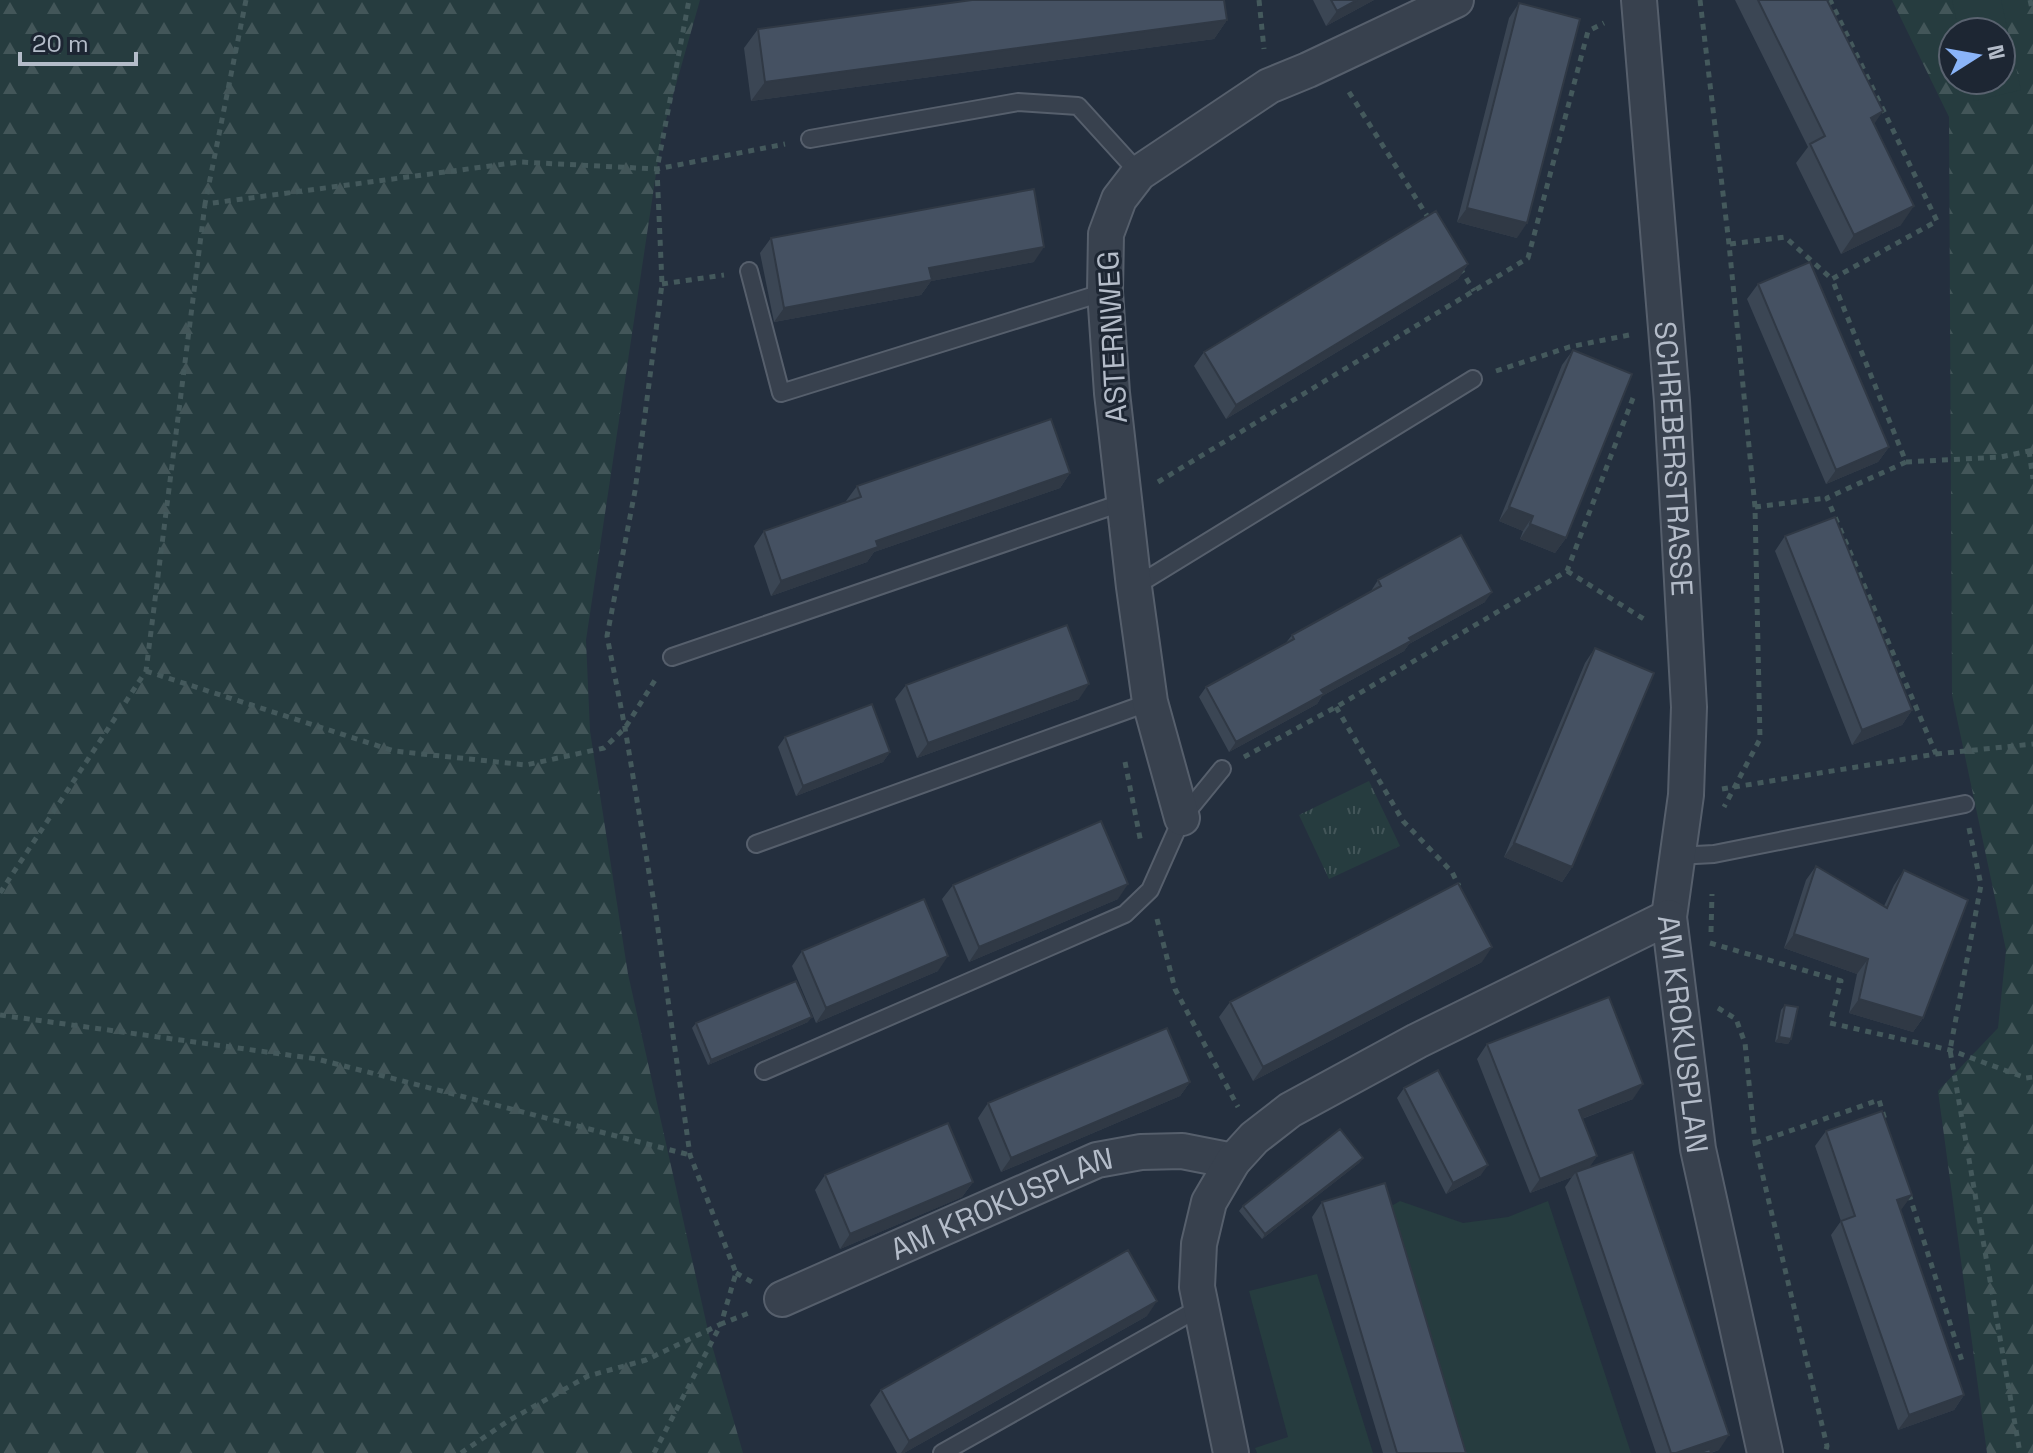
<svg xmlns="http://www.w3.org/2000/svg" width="2033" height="1453" font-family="'Space Grotesk',sans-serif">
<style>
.forest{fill:url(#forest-firs);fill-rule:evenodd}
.park{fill:url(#park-tufts)}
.garden{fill:#263c3f}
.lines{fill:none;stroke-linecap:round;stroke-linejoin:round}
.service-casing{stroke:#565f6c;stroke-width:20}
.minor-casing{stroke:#565f6c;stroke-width:38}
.path{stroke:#44595c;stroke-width:5;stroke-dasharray:6 6;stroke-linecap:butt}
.service{stroke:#38414e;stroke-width:16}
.minor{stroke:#38414e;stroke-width:34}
.wall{fill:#3b4654}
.shaded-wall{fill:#303945}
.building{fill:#455162;stroke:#303945;stroke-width:2}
.labels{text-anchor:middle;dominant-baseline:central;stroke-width:6;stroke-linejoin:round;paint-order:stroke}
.street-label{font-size:30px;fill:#b4bcc9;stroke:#1d2633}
</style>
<defs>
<pattern id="forest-firs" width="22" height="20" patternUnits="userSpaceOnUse" patternTransform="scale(2)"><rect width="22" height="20" fill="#263c3f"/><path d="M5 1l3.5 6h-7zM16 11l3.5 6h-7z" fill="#435659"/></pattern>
<pattern id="park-tufts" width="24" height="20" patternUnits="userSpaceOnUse" patternTransform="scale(2)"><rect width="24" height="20" fill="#263c3f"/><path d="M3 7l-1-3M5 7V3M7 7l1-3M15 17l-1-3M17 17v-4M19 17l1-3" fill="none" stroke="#435659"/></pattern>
</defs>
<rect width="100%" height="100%" fill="#242f3e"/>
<!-- forest -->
<path class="forest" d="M0,0H700L662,134L586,640L590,731L628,974L709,1335L743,1453H0Z
M1892,0H2033V1453H1987L1938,1091L1998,1028L2006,950L1952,695L1949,117ZM1953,32H2001V80H1953Z"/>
<!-- park -->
<path class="park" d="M1369,781L1400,846L1329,879L1299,815Z"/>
<!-- garden -->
<path class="garden" d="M1952,0H2001L2021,90L1974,101L1970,80H2001V32H1959Z
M1400,1201L1463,1223L1508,1217L1548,1201L1631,1453H1459L1386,1209Z
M1317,1274L1373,1453H1257L1255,1448L1288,1437L1249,1291Z"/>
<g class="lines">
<defs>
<path id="service" d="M810,139L1018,102L1078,106L1139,173
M749,271L781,393L1105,292
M1134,587L1473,379
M672,657L1124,502
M756,844L1150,702
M1677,856L1714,854L1965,804
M764,1071L1125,914L1150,890L1182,818L1222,769
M942,1453L1201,1307"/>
<g id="minor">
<path id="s1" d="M1639,0L1672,401L1689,707L1686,795L1669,917L1698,1149L1765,1453"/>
<path d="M1182,818L1150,702L1134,587L1112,393L1105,292L1106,234L1119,199L1139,173L1269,86L1308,70L1456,0"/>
<path id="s2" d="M782,1299L1097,1160L1141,1152L1182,1151L1233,1161"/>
<path d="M1231,1453L1197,1287L1199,1244L1209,1202L1233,1161L1254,1138L1290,1110L1417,1041L1669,917"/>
</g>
</defs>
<!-- service casing -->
<use href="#service" class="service-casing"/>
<!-- minor casing -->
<use href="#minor" class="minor-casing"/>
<!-- path -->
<path class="path" d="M246,0L205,204L520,162L657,169L785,144
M1259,0L1264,49
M1700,0L1729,244L1755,507L1760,739L1724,807
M2030,0L2033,13
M1349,92L1431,222
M1730,244L1785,237L1832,279
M1460,268L1474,291
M662,284L724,275
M1496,371L1569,347L1629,335
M2029,451L2033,479
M1906,462L2001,457L2033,450
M1158,482L1528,258L1588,31L1604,23
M1755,507L1827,498
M1567,571L1647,621
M146,671L394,751L526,765L604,748L625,728L657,677
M1336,707L1403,821L1452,872L1459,886
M1936,754L2033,744
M1244,757L1336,707L1567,571L1633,398
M1125,762L1141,843
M1722,789L1936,754L1827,498L1906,462L1832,279L1937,221L1830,0
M1969,828L1981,885L1950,1050L2020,1453
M0,893L146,671L205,204
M1157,919L1175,989L1238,1107
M1711,932L1712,894
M1710,943L1841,981L1830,1023L1950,1050L2026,1078L2033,1077
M1718,1008L1736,1019L1745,1043L1755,1143L1827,1446L1825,1453
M0,1015L317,1059L690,1155
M1755,1143L1879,1100L1886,1123
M1909,1194L1962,1361
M736,1273L752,1282
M461,1453L508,1421L588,1376L646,1360L721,1324L736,1273L690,1155L656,915L625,728L607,636L635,491L662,284L657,169L689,0
M654,1453L721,1324L749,1313"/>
<!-- service -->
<use href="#service" class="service"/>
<!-- minor -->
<use href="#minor" class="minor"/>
</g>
<!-- wall -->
<path class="wall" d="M1313,0H1374L1326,26Z
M1735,0H1827L1874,124L1901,225L1841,254L1796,163L1808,147Z
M1519,3L1517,238L1457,222L1509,18Z
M1227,20L1214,39L751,101L744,48L758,29Z
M771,238L1034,262L931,281L921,295L774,322L760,253Z
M1468,264L1458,279L1226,419L1194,366L1204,352Z
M1758,284L1889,447L1878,462L1826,484L1747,299Z
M1573,350L1566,538L1555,553L1520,539L1523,531L1499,521L1562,365Z
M1070,473L1060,488L874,552L867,562L771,596L754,546L764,531L847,502L846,501L857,486Z
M1785,536L1912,710L1902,725L1852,745L1775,551Z
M1378,580L1485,602L1409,644L1404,651L1322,696L1317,704L1229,752L1199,697L1206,687L1285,644L1292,635L1371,591Z
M1595,648L1572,867L1562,882L1504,857L1585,663Z
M906,685L1079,699L917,758L895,699Z
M785,737L890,752L883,762L796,796L778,747Z
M1816,866L1884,906L1894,885L1904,870L1923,1018L1913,1032L1849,1013L1857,974L1784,948L1806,880Z
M953,885L1118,899L969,962L942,899Z
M802,951L938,971L816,1023L792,966Z
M1482,962L1253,1081L1219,1017L1230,1002Z
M1785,1005L1791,1039L1788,1044L1775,1042L1781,1010Z
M808,1022L708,1065L692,1028L696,1023Z
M1487,1044L1633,1099L1582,1119L1597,1156L1589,1167L1719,1450L1711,1453H1656L1565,1187L1572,1177L1530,1193L1477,1059Z
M1190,1082L1180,1096L1001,1172L978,1118L988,1103Z
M1404,1088L1481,1175L1446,1194L1397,1098Z
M1826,1131L1912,1195L1900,1210L1964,1395L1954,1410L1898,1430L1831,1235L1841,1221L1815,1146Z
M1363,1158L1359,1163L1262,1239L1239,1211L1243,1206Z
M825,1175L973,1182L962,1197L840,1249L815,1190Z
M1322,1202L1466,1453H1383L1312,1217Z
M1147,1316L904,1453H897L870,1405L881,1390Z"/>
<!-- shaded-wall -->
<path class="shaded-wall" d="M1357,0H1374L1326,26L1337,11Z
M1227,20L1214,39L751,101L765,82Z
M1883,111L1870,130L1871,118Z
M1914,206L1901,225L1841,254L1854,235Z
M1467,208L1527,223L1517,238L1457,222Z
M1044,247L1034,262L931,281L921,295L774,322L784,308L929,268Z
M1468,264L1458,279L1226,419L1236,405Z
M1889,447L1878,462L1826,484L1836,470Z
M1070,473L1060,488L874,552L867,562L771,596L781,581L876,541Z
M1509,507L1533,516L1523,531L1499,521Z
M1530,524L1566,538L1555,553L1520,539Z
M1492,592L1485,602L1409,644L1404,651L1322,696L1317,704L1229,752L1236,742L1409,638Z
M1089,684L1079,699L917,758L928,743Z
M1912,710L1902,725L1852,745L1862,730Z
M890,752L883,762L796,796L803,786Z
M1514,843L1572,867L1562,882L1504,857Z
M1128,884L1118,899L969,962L979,947Z
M1794,934L1868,959L1857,974L1784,948Z
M1492,947L1482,962L1253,1081L1263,1067Z
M948,956L938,971L816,1023L826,1008Z
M1859,999L1923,1018L1913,1032L1849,1013Z
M812,1017L808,1022L708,1065L711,1060Z
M1779,1037L1791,1039L1788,1044L1775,1042Z
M1190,1082L1180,1096L1001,1172L1011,1158Z
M1643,1084L1633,1099L1568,1124L1579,1110Z
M1597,1156L1587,1171L1576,1172L1572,1177L1530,1193L1540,1179Z
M1363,1158L1359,1163L1262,1239L1265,1234Z
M1488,1165L1481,1175L1446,1194L1453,1183Z
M973,1182L962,1197L840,1249L850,1234Z
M1912,1195L1901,1210L1886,1215L1897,1200Z
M1157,1301L1147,1316L904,1453H901L909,1441Z
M1964,1395L1954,1410L1898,1430L1909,1415Z
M1729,1435L1719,1450L1709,1453H1676Z"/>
<!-- building -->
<path class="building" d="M972,0H1224L1227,20L765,82L758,29Z
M1331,0H1357L1337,11Z
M1758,0H1827L1883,111L1871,118L1914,206L1854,235L1810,144L1825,136Z
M1519,3L1580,19L1527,223L1467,208Z
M1034,189L1044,247L929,268L932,280L784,308L771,238Z
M1436,211L1468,264L1236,405L1204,352Z
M1810,262L1889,447L1836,470L1758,284Z
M1573,350L1632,374L1566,538L1530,524L1533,516L1509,507Z
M1051,419L1070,473L876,541L878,547L781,581L764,531L861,497L857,486Z
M1835,517L1912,710L1862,730L1785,536Z
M1461,535L1492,592L1409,638L1411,641L1321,690L1324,694L1236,742L1206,687L1294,639L1292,635L1381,586L1378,580Z
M1067,625L1089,684L928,743L906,685Z
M1595,648L1654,673L1572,867L1514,843Z
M872,704L890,752L803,786L785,737Z
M1101,821L1128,884L979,947L953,885Z
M1816,866L1887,908L1904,870L1968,900L1923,1018L1859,999L1868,959L1794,934Z
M1458,883L1492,947L1263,1067L1230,1002Z
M924,899L948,956L826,1008L802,951Z
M796,981L812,1017L711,1060L696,1023Z
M1609,997L1643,1084L1579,1110L1597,1156L1540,1179L1487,1044Z
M1785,1005L1798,1007L1791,1039L1779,1037Z
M1167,1028L1190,1082L1011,1158L988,1103Z
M1438,1070L1488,1165L1453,1183L1404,1088Z
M1882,1111L1912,1195L1897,1200L1964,1395L1909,1415L1841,1221L1855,1216L1826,1131Z
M948,1123L973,1182L850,1234L825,1175Z
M1340,1129L1363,1158L1265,1234L1243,1206Z
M1633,1152L1729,1435L1676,1453H1671L1576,1172Z
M1385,1183L1466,1453H1397L1322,1202Z
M1128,1250L1157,1301L909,1441L881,1390Z
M1710,1449L1711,1453H1698Z"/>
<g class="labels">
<!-- street labels -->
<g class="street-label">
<text transform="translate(1112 337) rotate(-93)">ASTERNWEG</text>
<text stroke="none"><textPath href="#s1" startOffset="460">SCHREBERSTRASSE</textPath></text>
<text stroke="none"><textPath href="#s1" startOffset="1038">AM KROKUSPLAN</textPath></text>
<text stroke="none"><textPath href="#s2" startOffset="240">AM KROKUSPLAN</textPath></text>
</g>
</g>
<!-- north arrow -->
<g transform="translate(1977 56) rotate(79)"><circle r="38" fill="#1d2633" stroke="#59626f" stroke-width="2"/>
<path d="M0-6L14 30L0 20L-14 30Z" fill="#8ab4f8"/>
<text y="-12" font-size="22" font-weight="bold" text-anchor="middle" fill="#b4bcc9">N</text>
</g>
<!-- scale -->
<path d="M20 52v12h116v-12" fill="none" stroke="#b4bcc9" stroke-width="4"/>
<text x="32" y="52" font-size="24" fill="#b4bcc9" stroke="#1d2633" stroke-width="6" paint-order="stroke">20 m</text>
</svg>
